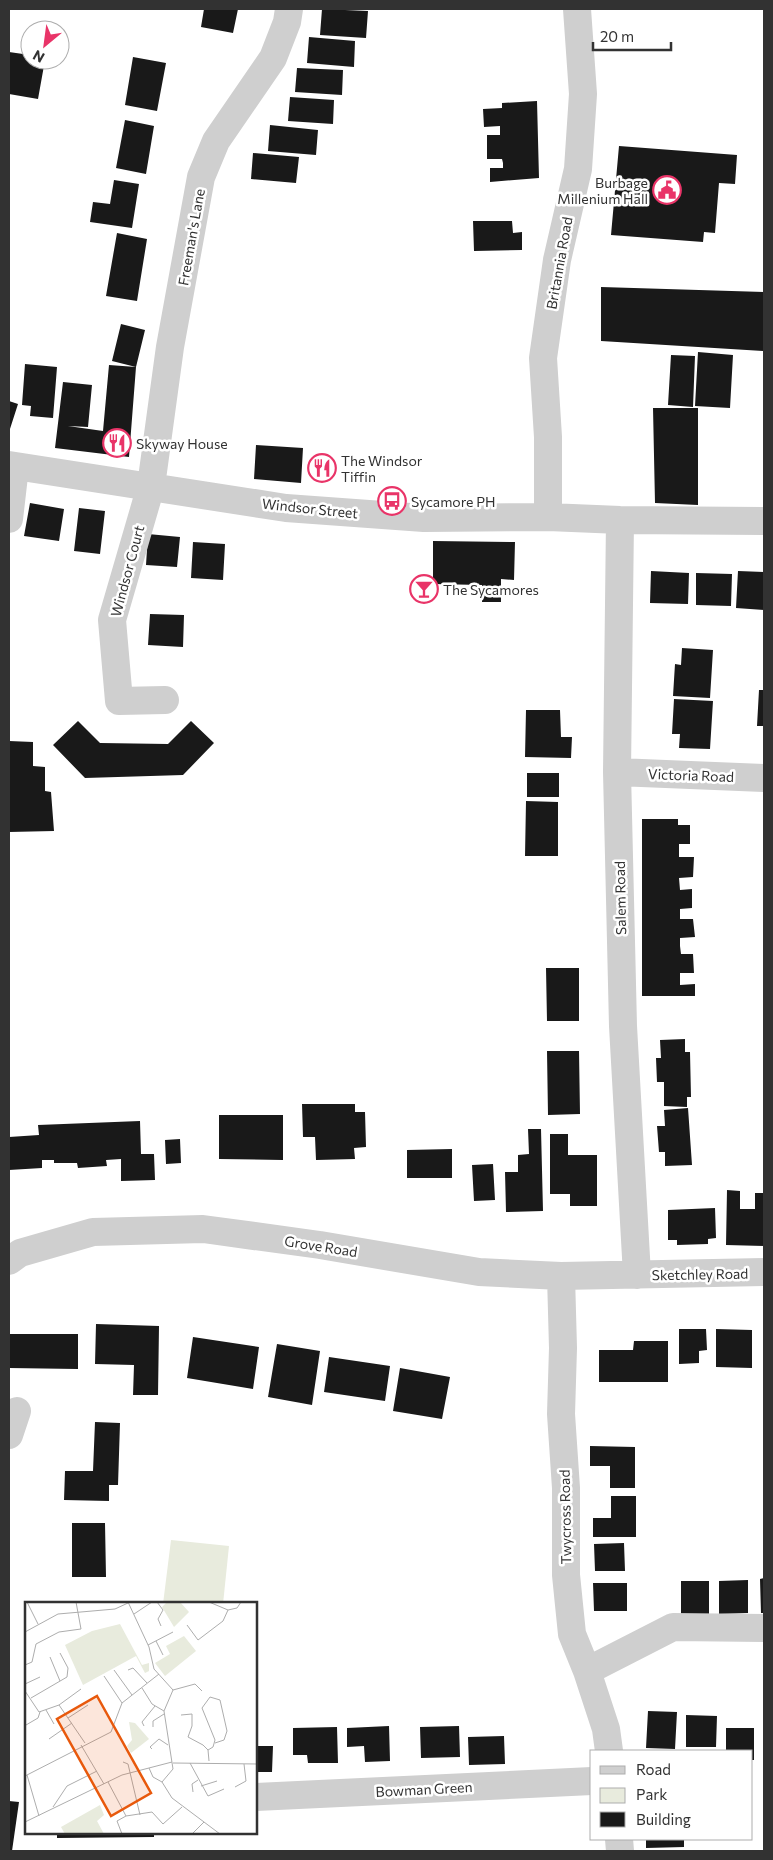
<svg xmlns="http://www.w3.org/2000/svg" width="773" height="1860" font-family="Commissioner,sans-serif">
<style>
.green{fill:#e8ebdd}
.building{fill:#191919}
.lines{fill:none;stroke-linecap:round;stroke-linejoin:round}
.minor{stroke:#cfcfcf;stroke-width:28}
.labels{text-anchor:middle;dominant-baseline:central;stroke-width:5;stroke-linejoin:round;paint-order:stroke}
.poi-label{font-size:14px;fill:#323232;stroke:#fff;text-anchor:start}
.street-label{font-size:14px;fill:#323232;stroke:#fff}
.inset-road{fill:none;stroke:#adadad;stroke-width:1}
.view{fill:#e8590c;fill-opacity:0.15;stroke:#e8590c;stroke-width:2.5}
.inset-edge{fill:none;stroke:#323232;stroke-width:2.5}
</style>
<rect width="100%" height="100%" fill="#fff"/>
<!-- green -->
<path class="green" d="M171,1540L229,1546L223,1604H163Z"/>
<!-- building -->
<path class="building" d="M204,9H238L233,33L201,27Z
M322,9L368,11L366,38L320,35Z
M309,37L355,41L354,67L307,63Z
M9,52L30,55V60H45L38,99L9,94Z
M133,57L166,63L157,111L125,105Z
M297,68L343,70L342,95L295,92Z
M290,97L334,100L333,124L288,121Z
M537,101L539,178L490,182V168H503V163L502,159H487V135H500V126L484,127L483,109L502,108V103Z
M125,120L154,126L146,174L116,168Z
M270,125L318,130L316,155L268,151Z
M619,146L737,155L735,184L719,183L715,233L704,232L703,242L611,235Z
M253,153L299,157L296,183L251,179Z
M114,180L139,184L132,228L90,222L93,202L110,204Z
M473,221H512L513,233L522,232V250L474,251Z
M117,233L147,239L137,301L106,296Z
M601,287L764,292L763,351L601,341Z
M121,324L145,330L136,367L112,361Z
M698,352L733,355L730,408L695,406Z
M671,355L695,356L693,407L668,405Z
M25,364L57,367L53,418L30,416L31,406L22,405Z
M109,365L136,367L129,457L55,448L63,382L92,385L88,427L68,426L103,431Z
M9,401L18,404L9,432Z
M653,408H698V505L655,503Z
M256,445L303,448L301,483L254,479Z
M30,503L64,509L59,541L24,536Z
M79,508L105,511L100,554L74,551Z
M148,534L180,537L177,567L146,565Z
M433,541L515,542L514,580L501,579V602H482V585L433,584Z
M193,542L225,544L223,580L191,578Z
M651,571L689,573L688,604L650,603Z
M738,571L764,572V610L736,608Z
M696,573L732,574L731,606L696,605Z
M150,614L184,615L183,647L148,645Z
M682,648L713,650L710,698L673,696L675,664L681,665Z
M759,690H764V726H757Z
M674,699L713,701L710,749L679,748L680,734H672Z
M526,710H560L561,737H572L571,758L525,757Z
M78,721L100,743L168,744L191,721L214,743L183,775L85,778L53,745Z
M9,741L33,742V766L45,767V791L51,792L54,831L9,832Z
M527,773H559V797H527Z
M526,801L558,802V856H525Z
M642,819H678V825H690V844H679V857H694L693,877L679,878L680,890L692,889V908L680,909V919H693L695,937L680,938V946L681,954H693L694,973H680V985L695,984V996H642Z
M546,968H579V1021H547Z
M685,1039V1052H690L691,1097H687V1107L664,1106V1082H657L656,1058H661L660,1040Z
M547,1051H579L580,1114L548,1115Z
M302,1104H355V1112H365L366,1147L354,1148L355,1159L316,1160L315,1137H303Z
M688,1108L692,1165L665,1166V1152H659L657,1126H665L664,1110Z
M219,1115H283V1160L219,1159Z
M140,1121L141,1154H154L155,1180L121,1181V1159L106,1160L107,1166L78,1168L77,1163H54V1160H42V1168L9,1170V1137L39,1135L38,1125Z
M528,1129H541L543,1211L506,1212L505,1172H518V1155L529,1154Z
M550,1134H568V1155H597V1206H570V1194H550Z
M180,1139L181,1163L166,1164L165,1140Z
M452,1149V1178H407V1150Z
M493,1164L495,1200L474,1201L472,1165Z
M727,1190L740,1191V1209H755V1193H764V1246L726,1245Z
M715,1208L716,1238L708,1239V1244L677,1245V1240H668V1210Z
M96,1324L159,1326L158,1395H133L134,1365L95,1364Z
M679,1329H706L707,1350L699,1351V1363L679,1364Z
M716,1329L752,1330V1368L716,1367Z
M9,1334H78V1369L9,1368Z
M193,1337L259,1347L253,1389L187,1378Z
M634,1341H668V1382H599V1350H633Z
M277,1344L320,1351L312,1405L268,1397Z
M329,1357L390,1366L385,1401L324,1392Z
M400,1368L450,1377L442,1419L393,1411Z
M95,1422L120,1423L118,1485H109V1501L64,1500L65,1471H93Z
M590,1446L635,1447V1488H610V1466H590Z
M611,1496H636V1537H593V1518H611Z
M72,1523H105L106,1577H72Z
M624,1543L625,1571H595L594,1544Z
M764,1578V1613H761L760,1579Z
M748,1580V1613L719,1614V1581Z
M681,1581H709V1615H681Z
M593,1583H627V1611H594Z
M648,1711L677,1712L675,1749L646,1748Z
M686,1715L717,1716L716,1747H686Z
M389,1726L390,1761L365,1762L364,1746L347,1747V1728Z
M459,1726L460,1757L421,1758L420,1727Z
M337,1727L338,1763H308L307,1755H293V1728Z
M726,1728H754V1760H752V1751H726Z
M504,1736L505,1764L469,1765L468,1737Z
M256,1746H273L272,1772H256Z
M9,1801L19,1802L12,1851H9Z
M57,1834H154V1837L57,1838Z
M646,1839H684V1847L646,1848Z"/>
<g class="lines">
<!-- minor -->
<path class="minor" d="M9,465L286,508L424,518L548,517L620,520L764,521
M548,517V437L543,358L557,260L578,169L583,94L577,9
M9,519L15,467
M620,520L617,772L623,1026L637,1275
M165,700L119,701L112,620L151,486L170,347L201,177L216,141L273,58L287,22L289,9
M617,772L764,778
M9,1261L20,1253L93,1232L203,1229L320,1245L479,1272L561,1276L764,1272
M561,1276L563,1348L561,1414L566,1488V1575L572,1634L587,1671L606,1729L609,1751
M9,1435L17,1411
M587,1671L673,1627L764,1628
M256,1797L592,1781
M619,1839L620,1851"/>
</g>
<!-- icons -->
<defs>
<symbol id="civic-ring" viewBox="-11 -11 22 22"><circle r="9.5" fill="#fff" stroke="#e93468" stroke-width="1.5"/><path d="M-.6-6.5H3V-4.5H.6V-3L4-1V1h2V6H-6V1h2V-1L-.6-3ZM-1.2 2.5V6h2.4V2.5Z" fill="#e93468"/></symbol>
<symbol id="restaurant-ring" viewBox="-11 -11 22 22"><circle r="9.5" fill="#fff" stroke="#e93468" stroke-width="1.5"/><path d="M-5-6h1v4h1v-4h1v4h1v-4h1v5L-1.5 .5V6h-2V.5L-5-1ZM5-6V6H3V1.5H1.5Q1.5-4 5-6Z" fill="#e93468"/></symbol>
<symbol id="bus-ring" viewBox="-11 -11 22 22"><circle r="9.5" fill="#fff" stroke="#e93468" stroke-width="1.5"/><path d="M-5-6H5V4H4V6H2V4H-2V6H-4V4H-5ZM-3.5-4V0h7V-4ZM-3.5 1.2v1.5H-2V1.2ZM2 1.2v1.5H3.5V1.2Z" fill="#e93468"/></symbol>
<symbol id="bar-ring" viewBox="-11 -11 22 22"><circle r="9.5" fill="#fff" stroke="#e93468" stroke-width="1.5"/><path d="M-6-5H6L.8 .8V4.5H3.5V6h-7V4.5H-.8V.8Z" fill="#e93468"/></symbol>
</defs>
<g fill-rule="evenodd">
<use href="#civic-ring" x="651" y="174" width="32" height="32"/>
<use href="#restaurant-ring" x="101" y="427" width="32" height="32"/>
<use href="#restaurant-ring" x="306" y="452" width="32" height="32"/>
<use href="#bus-ring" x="376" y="485" width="32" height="32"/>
<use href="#bar-ring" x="408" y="573" width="32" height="32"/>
</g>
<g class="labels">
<!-- poi labels -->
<g class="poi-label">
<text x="648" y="182" text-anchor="end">Burbage<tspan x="648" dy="16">Millenium Hall</tspan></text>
<text x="136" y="443">Skyway House</text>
<text x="341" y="460">The Windsor<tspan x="341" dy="16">Tiffin</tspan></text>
<text x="411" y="501">Sycamore PH</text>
<text x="443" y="589">The Sycamores</text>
</g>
<!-- street labels -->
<g class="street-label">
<text transform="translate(191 237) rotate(-80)">Freeman's Lane</text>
<text transform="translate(559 263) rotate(-80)">Britannia Road</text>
<text transform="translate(310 508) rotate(6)">Windsor Street</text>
<text transform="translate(127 571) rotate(-75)">Windsor Court</text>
<text transform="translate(691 775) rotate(2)">Victoria Road</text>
<text transform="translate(620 898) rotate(-91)">Salem Road</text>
<text transform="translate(321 1246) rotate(9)">Grove Road</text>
<text transform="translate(700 1274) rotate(-1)">Sketchley Road</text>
<text transform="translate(565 1517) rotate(-91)">Twycross Road</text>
<text transform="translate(424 1789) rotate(-3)">Bowman Green</text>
</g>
</g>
<!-- overview -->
<g transform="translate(25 1602)">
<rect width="232" height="232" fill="#fff"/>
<path d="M142,0H155L164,10L149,25L137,5ZM95,22L117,63L124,61V69L120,71L111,54L58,83L40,43L67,29ZM159,34L171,49L140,74L130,61L145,52L141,44ZM104,120L110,121L124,137L106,151L102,144L107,138ZM75,203L79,213L72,219L79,232H40L36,225Z" fill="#e8ebdd"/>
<path class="inset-road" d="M2,0L13,22M103,0L124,45L129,67L148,88L139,109L148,167L137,180L147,196L195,232M132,0L138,8L133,17L136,24M184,0L203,8L212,6L216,0M109,12L127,0M162,23L173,38L198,19L203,8M0,30L33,12L90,7L103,1M131,39L138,53M123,43L148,30M25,55L35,79M0,63L7,60L11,42L34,30L56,27L51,0M89,68L107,93M103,68L108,66L122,81M79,74L97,101M0,82L15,75M117,86L127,102L139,109M148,88L170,82L177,89M0,89L14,110L34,103L60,141M6,96L42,75L43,66L35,51M34,103L56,87M21,108L29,122M156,113L167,112V124L163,135L178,143L183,148L184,159M43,116L63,103M1,123L13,116L15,110M119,124L117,120L130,104M128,125V119L139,112M24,137L47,121M56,143L79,182M127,147L125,145L134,137L143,143M183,148L188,145L190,138L177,106L185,95L195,98L202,129L199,138L190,141M98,160L103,162L115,213M148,161L233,162M165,161L183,194L199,187M124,166L128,175L137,180M2,173L14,214M0,174L86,130L97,101L134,72M83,180L101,214L127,210L138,222L157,205M176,184L192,179M210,185L221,179L219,162M168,190L167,182L173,178M28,205L42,184L72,169M0,220L97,173L147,160M97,232L92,219L101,214M167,232L179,220"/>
<path class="view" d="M72,94L126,191L86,214L32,117Z"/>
<rect width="232" height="232" class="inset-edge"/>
</g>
<!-- border -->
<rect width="773" height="1860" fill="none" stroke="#323232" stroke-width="20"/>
<!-- legend -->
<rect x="590" y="1750" width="162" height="90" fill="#ffffff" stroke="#adadad"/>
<rect x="600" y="1766" width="25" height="8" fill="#cfcfcf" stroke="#adadad"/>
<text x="636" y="1775" font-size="15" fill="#323232">Road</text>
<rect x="600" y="1788" width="25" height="15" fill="#e8ebdd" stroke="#adadad"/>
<text x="636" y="1800" font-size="15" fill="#323232">Park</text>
<rect x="600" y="1812" width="25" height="15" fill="#191919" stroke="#adadad"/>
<text x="636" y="1825" font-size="15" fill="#323232">Building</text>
<!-- north arrow -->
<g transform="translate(45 45) rotate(209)"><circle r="24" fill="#ffffff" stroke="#adadad"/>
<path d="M0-4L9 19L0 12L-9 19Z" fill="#e93468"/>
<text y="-8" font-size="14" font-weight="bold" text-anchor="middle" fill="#323232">N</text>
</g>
<!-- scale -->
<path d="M593 42v8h78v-8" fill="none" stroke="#323232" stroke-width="2.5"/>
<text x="600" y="42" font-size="15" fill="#323232" stroke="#ffffff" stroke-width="4" paint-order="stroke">20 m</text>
</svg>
